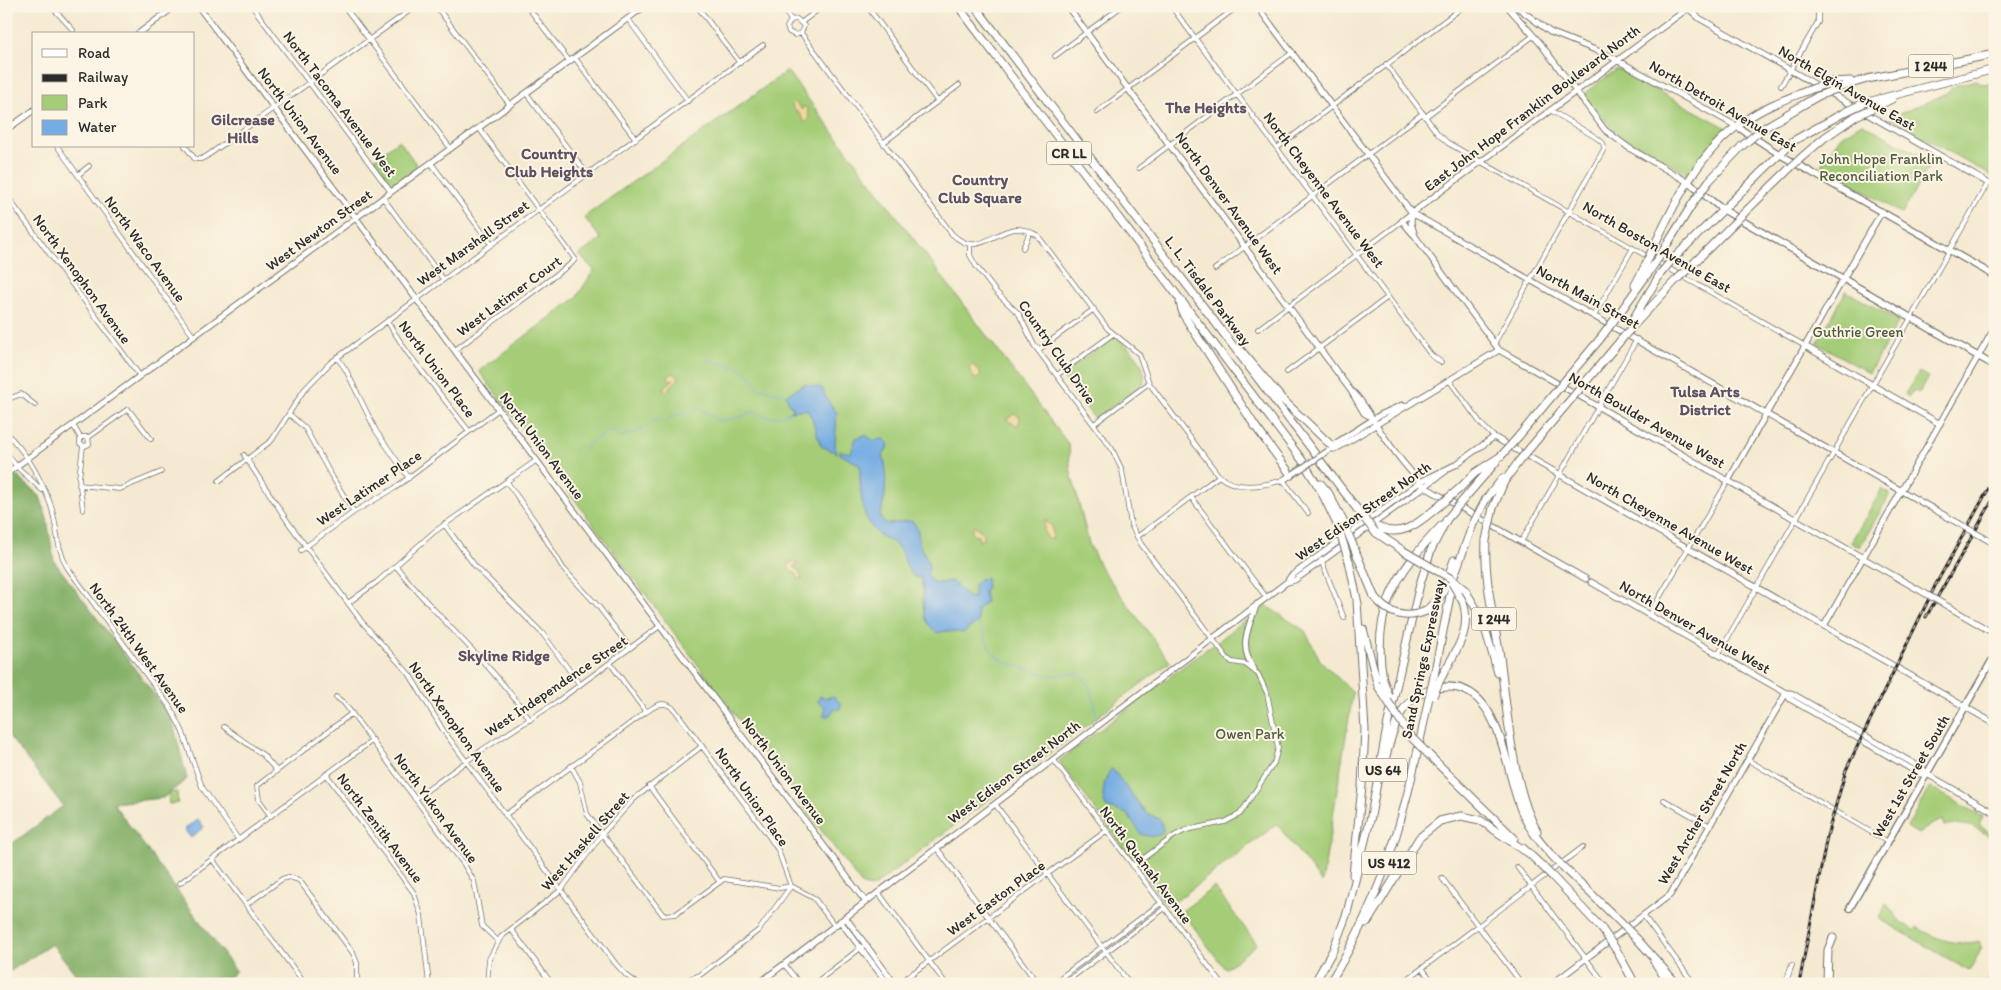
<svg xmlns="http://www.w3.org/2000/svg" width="2001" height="990" font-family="Itim,sans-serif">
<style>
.green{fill:#a5cd78;stroke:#687c52}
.forest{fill:#84b068;stroke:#586e4a}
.sand{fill:#eeda9e;stroke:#8c8264}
.water{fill:#74ace3;stroke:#506c87}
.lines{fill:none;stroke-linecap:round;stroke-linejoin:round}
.stream{stroke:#74ace3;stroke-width:1}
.street-casing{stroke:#726e65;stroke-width:5.5}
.secondary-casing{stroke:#726e65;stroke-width:7}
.primary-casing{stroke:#726e65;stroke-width:8}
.highway-casing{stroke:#726e65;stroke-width:9}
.street{stroke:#fff;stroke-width:4}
.secondary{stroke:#fff;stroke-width:5}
.primary{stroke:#fff;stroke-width:5.5}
.highway{stroke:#fff;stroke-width:7}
.rail-casing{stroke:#2b2b2b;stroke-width:3}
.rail{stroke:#fcf5e5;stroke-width:1;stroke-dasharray:4;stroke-linecap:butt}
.secondary-bridge-casing{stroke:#726e65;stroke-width:7;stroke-linecap:butt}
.highway-bridge-casing{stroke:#726e65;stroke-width:9;stroke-linecap:butt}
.secondary-bridge{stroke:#fff;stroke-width:5}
.highway-bridge{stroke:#fff;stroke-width:7}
.labels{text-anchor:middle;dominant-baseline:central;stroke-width:4;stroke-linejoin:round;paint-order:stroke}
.shield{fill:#fcf5e5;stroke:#6a6863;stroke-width:1}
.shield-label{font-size:14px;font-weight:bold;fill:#2b2b2b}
.street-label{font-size:15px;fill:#2b2b2b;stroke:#fcf5e5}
.park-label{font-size:15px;fill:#505c42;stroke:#fcf5e5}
.neighbourhood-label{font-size:16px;font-weight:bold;fill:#5d5264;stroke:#fcf5e5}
</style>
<rect width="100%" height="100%" fill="#fcf5e5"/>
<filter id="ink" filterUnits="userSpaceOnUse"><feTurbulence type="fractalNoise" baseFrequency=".02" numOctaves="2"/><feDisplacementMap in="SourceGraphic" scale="10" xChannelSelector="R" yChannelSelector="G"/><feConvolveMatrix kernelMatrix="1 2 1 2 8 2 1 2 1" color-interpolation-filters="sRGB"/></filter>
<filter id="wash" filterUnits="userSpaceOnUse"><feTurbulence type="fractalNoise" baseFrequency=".0096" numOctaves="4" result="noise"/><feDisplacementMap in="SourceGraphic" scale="20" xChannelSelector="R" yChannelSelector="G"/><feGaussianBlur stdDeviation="1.12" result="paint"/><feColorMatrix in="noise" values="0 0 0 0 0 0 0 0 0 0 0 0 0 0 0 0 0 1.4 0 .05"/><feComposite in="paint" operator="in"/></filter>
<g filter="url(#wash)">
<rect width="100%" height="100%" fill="#f5ead1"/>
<!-- green -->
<path class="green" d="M1617,69L1725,127V132L1692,172L1688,174L1622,137L1599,115L1585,97L1586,92Z
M787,71L1069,445L1070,468L1089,544L1101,568L1170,662L873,887L862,885L479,371L576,298L594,270L579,255L601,239L584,217Z
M1976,80L1981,84L1995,83V178L1890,118L1945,94L1954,86Z
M1862,123L1931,162L1902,214L1821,165L1841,136Z
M399,140L418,167L392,185L374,159Z
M1846,291L1899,321L1869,373L1817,343Z
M1111,338H1116C1130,347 1149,364 1143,384L1097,418L1093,417L1064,379L1063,374Z
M1919,372L1928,377L1919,393L1914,390L1909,397L1905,394Z
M1882,489L1890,494L1860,547L1851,542Z
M1265,605L1305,631L1320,660L1353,693L1322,883L1277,824L1168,907L1059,761L1206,649C1224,643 1234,619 1255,619Z
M1930,787L1983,817L1979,825L1995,837V843C1982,828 1964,821 1944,826L1942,820L1931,825L1918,834L1907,827Z
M177,792L178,803L169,804L168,793Z
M1214,887L1257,944L1225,969L1182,911Z
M1886,903L1898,919L1914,931L1917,927C1936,939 1956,947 1979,941L1982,948L1969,971L1880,919Z"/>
<!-- forest -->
<path class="forest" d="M16,475L40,496L47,519L54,561L172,718L187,779L163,798L113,803L236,971L221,984H83L52,944L6,974V848L63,806L6,732V483Z"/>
<!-- sand -->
<path class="sand" d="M795,102L802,110L803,106L807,108L809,119L805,123L800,114L793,109L792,105Z
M973,364L981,375L977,379L974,378L969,369Z
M674,373L679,378L665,392L664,388L674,379L669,380L668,376Z
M1014,414L1020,417L1019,423L1016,425L1006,420Z
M1045,520L1052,526L1053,539H1048L1044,532Z
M974,525L983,533V539L979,541L978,535H973L972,528Z
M791,561L798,564V566L794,565V567L799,571L802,579H798L797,574L788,568Z"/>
<!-- water -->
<path class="water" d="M805,384L822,388L826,398L837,413L835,446L837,453L821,446L811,416L806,409L791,411L794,407L789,404L786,395Z
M866,435L872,440L885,439L889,445L883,455L886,469L885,495L880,517C888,532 901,517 913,522C921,532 917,535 920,545C923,555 933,563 927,574L933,584L951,581L968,597L974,598V585L980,579L986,578L987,587L984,592L986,602L977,610L978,622L963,633L946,631L938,633C917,620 926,597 921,578L914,577C905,568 905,556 898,547C893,541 884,539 878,534C859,518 860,485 860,465L840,454V451L851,453L856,438Z
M820,696L826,698L834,696L841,704L840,709L833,710L830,715L824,717L825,707L818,702Z
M1111,769L1113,770L1146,813L1161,820L1163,831C1158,838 1148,837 1141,834L1127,814L1106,807C1100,797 1104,779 1111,769Z
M198,819L204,827L191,838L184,829Z"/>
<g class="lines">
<!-- stream -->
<path class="stream" d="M796,6V13
M706,360L737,367L751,377L759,388L786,395
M580,456L589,443L611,430L615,431L620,436C634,435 646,428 658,419L662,423L672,417L701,408L718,421L741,417L753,411C765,419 779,419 791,411
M560,477L564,473
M977,623C989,636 984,649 1002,660C1009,664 1042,674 1050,675C1059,676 1069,672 1077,674C1091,677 1096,706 1096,718"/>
</g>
</g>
<g filter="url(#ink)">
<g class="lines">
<defs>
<path id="street" d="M51,6L73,30
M252,6L391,192
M344,6L451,149
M436,6L510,105
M527,6L570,62
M697,6L740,63
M781,6L791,20
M867,6L938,102
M1171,6L1431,355L1441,362
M628,19L688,101
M791,20L787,27L789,32L795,35L801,33
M791,20L797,19L804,26L801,33
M802,22L823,6
M801,33L952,234C986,266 1000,210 1038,236L1108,329L1139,354L1149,383L1219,476C1236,491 1263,486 1283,480L1308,513
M1055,56L1122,6
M575,58L636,139
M1386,64L1438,134L1448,143L1805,346
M1781,86L1818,22V11
M526,93L587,174
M1097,112L1238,6
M1425,117L1533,36
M883,143L959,85
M57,146L194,337
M185,146L195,159H201L207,156L416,6
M1277,148L1464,6
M431,163L491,244
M1139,168L1293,52
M78,175L89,166
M6,195L140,376
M383,198L443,279
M970,244V255L976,266L996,292L1019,314L1034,345L1112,449L1122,470L1131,525L1141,544L1227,658L1232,662L1245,664L1258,674L1267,693L1278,748L1274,763L1240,814L1225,822L1186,830L1174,836L1133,866
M1023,248L1030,232
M6,262L9,261
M1215,269L1423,113
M1594,316L1633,248
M387,321L407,352L469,431
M1258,329L1402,221
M1494,344L1604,149L1603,143L1597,138L1550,110
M455,350L572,263L575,259L479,128
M1038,350L1094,309
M337,357L346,370L376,431L409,478
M1287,372L1388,297
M1057,375L1113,334
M1449,380L1482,425L1494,437
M6,400L21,394L35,405
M289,414L305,428L331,475L354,512
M1094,424L1149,383
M73,425L80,437V444L85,446L89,444L88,437H80
M6,433C26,452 40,477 50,503C58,525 55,544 67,567L170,707L182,730L202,787L238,839
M89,437L128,409L151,439
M6,452L16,466L42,490
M244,455L288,522L362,622L410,675L443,730L615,963L626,975L638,984
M219,481L272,440L304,390L330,363L763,45
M507,482L536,523L563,568L598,606L630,648
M79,485L120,489L161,472
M1191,497L1266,597
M83,510L79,478L83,446
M444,524L475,566L543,634L580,685
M1137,537L1219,476
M1521,542L1637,339
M301,550L354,512L395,488L499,409
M1321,560L1344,618
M396,566C438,620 492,663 530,720
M348,603L377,582L434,532L537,460
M1649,615L1728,481
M1718,655L1988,183L1995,187
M610,663L646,712
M336,697L344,703L463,863L474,881L482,926L498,941
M224,727L263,755L276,770
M1053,759L1222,984
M1748,760L1888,842
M571,766L580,782L587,814L663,915L676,914L724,879L780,888L791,886
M326,774L414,893L421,915L429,984
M649,786L719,881
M415,799L482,750L555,703L660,626
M1664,800L1710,826
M995,804L1130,984
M505,815L646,712C657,705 664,699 675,710L768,835L778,850L791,886L814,898L834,925
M271,816L259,800L257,786L352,713
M936,847L1038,984
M212,859L305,984
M1517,867L1605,984
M1442,878L1522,984
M180,883L373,740
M878,892L946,984
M246,905L282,879L289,877L299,880L353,953L357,963V984
M1643,915L1694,984
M511,929L552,984
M784,964L800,984
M1422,968L1434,984
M487,984L489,959L501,937L561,890L602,834L634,799L702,746
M676,984L700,975L759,930L791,886
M814,984L862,947
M898,984L1106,831
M1052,984L1161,903
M1063,984L1165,908
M1401,984L1583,847
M1785,984L1792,965"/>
<path id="secondary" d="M198,6L865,901
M1067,6L1351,391L1364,413L1371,417
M1257,6L1412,213L1958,523
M1507,6L1540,43L1605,130L1629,148L1688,182
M1516,6L1550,32L1608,55L1736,126
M1688,8L1699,18L1988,183
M138,34L175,6
M6,130L34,110
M1412,213L1411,223L1415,236L1499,350L1926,594
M1413,234L1402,221L1412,213L1691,6
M1805,346L1940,424
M1354,393C1362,401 1366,409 1372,418C1387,442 1405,467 1425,487L1586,579
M1334,448L1336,443L1380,415L1402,405
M1332,449L1339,447L1499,350
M1455,465L1494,437L1995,724
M6,474L645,6
M1283,480L1293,474
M1728,481L1882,211
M1288,582L1295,580L1322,561L1446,471
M1591,582L1786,693L1790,699L1920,774H1927
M1954,610L1995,634
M1824,626L1995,327
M1254,669C1238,646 1248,628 1257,604
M1786,693H1791L1923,769L1927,774L1995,813
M845,917L895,984
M840,921L888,984
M758,984L1287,582L1291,576L1420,482L1457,464
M1552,984L1670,895L1786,693
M1988,984L1995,971"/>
<path id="primary" d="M1736,126L1779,154L1995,276
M1688,182L1722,209L1995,366
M1850,908L1995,655"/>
<path id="highway" d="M958,6L1302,460L1321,491L1337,524
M975,6L1357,509
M1831,82L1850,81
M1844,86L1867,79L1995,54
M1864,103L1995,69
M1873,108L1892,99
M1762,129L1818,96
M1802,157L1824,138L1856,116
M1709,181L1742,146
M1744,213L1790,168
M1654,246C1676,200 1700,151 1743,122C1763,107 1786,99 1809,90
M1663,251L1693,203
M1671,261L1793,141L1847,111
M1687,270L1732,225
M1635,285L1644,268
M1180,302L1183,314L1255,426L1291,475
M1618,315L1649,272
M1630,324L1661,273
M1633,326L1675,281
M1239,348L1282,399L1334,448
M1568,377L1600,339
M1583,385L1621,340
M1518,437L1553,395
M1530,448L1567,404
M1321,484L1329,494L1343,521
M1459,489L1475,473L1501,456
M1470,492L1496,462
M1486,499L1503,478
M1493,508L1504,482L1519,461
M1378,527C1400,538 1416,525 1433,511
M1375,532L1402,550
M1486,540C1484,579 1494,619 1500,657C1507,708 1512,787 1537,831
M1357,555L1374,596
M1349,561L1358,604
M1465,590L1482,618L1498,673
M1426,611L1442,594L1454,560
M1363,629L1378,686
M1383,680C1371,611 1396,573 1442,525
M1440,680C1453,654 1473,632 1463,602
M1433,681L1454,576L1473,524
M1385,760C1393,731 1398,698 1433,689C1502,671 1504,772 1522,812C1530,832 1545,849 1560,864
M1437,763L1514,838
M1523,848L1540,864
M1353,875L1362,786L1365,730L1357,601
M1553,877L1602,929
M1574,877L1613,915
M1367,923L1419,838L1440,821L1461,816L1480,820L1525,851
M1638,940L1677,984
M1617,951L1635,984
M1654,961L1669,984
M1314,984L1333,950L1347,913L1371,816L1388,722L1420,584L1431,550L1447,519
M1329,984C1387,891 1408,803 1429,697
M1827,984L1828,950L1833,938"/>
</defs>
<!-- street casing -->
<use href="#street" class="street-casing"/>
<!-- secondary casing -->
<use href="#secondary" class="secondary-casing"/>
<!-- primary casing -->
<use href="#primary" class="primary-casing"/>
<!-- highway casing -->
<use href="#highway" class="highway-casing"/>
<!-- street -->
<use href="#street" class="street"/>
<!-- secondary -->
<use href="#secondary" class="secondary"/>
<!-- primary -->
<use href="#primary" class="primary"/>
<!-- highway -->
<use href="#highway" class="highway"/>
<defs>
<path id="rail" d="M1926,617L1995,496
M1799,984L1827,836L1846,770L1936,584L1995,477"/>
</defs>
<!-- rail casing -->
<use href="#rail" class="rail-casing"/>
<!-- rail -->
<use href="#rail" class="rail"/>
<defs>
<path id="secondary-bridge" d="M1293,474L1328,451
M1958,523L1995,544
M1926,594L1954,610"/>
<path id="highway-bridge" d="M1809,90L1831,82
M1818,96L1844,86
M1847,111L1864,103
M1856,116L1873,108
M1742,146L1762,129
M1790,168L1802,157
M1693,203L1709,181
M1732,225L1744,213
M1644,268L1654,246
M1649,272L1663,251
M1661,273L1671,261
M1675,281L1687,270
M1600,339L1618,315
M1621,340L1633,326
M1553,395L1568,377
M1567,404L1583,385
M1501,456L1518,437
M1519,461L1530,448
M1357,509L1375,532
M1433,511L1459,489
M1447,519L1470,492
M1343,521L1357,555
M1337,524L1349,561
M1473,524L1486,499
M1486,540L1493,508
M1402,550L1450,578L1465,590
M1452,583L1463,602
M1374,596C1387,614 1405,620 1426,611
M1383,680L1389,696
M1378,686L1411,737L1437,763
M1433,696L1440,680
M1429,697L1433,681
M1540,864L1553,877
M1560,864L1574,877
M1613,915L1638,940
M1602,929L1617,951"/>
</defs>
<!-- secondary-bridge casing -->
<use href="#secondary-bridge" class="secondary-bridge-casing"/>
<!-- highway-bridge casing -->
<use href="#highway-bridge" class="highway-bridge-casing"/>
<!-- secondary-bridge -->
<use href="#secondary-bridge" class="secondary-bridge"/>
<!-- highway-bridge -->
<use href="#highway-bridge" class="highway-bridge"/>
</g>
</g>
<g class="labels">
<!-- shield labels -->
<g class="shield">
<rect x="1908.5" y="54.5" width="45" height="23" rx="4"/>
<rect x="1046.5" y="141.5" width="45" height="23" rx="4"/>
<rect x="1471.5" y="607.5" width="45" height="23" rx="4"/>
<rect x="1359" y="758.5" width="48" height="23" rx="4"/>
<rect x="1361.5" y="851.5" width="55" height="23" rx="4"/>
</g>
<g class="shield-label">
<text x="1931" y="66">I 244</text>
<text x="1069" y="153">CR LL</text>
<text x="1494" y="619">I 244</text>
<text x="1383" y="770">US 64</text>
<text x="1389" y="863">US 412</text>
</g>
<!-- street labels -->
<g class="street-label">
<text transform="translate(1847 88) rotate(30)">North Elgin Avenue East</text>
<text transform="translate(340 104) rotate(53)">North Tacoma Avenue West</text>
<text transform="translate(1723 106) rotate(30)">North Detroit Avenue East</text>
<text transform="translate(1532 108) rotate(-37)">East John Hope Franklin Boulevard North</text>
<text transform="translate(300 121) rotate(53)">North Union Avenue</text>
<text transform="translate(1324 190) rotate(53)">North Cheyenne Avenue West</text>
<text transform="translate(1229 203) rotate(54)">North Denver Avenue West</text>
<text transform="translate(319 230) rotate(-36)">West Newton Street</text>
<text transform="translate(473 243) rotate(-36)">West Marshall Street</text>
<text transform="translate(1657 247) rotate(30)">North Boston Avenue East</text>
<text transform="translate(145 249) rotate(54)">North Waco Avenue</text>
<text transform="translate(82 279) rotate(54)">North Xenophon Avenue</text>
<text transform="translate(1208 291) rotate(53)">L. L. Tisdale Parkway</text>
<text transform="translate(509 296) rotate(-36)">West Latimer Court</text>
<text transform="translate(1588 297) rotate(29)">North Main Street</text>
<text transform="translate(1057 352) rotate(55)">Country Club Drive</text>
<text transform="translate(437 369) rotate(53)">North Union Place</text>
<text transform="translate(1647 420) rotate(30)">North Boulder Avenue West</text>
<text transform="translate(542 446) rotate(53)">North Union Avenue</text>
<text transform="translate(369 488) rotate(-34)">West Latimer Place</text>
<text transform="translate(1363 511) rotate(-35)">West Edison Street North</text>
<text transform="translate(1670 523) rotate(30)">North Cheyenne Avenue West</text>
<text transform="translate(1695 627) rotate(30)">North Denver Avenue West</text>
<text transform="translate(139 648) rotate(54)">North 24th West Avenue</text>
<text transform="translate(1423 659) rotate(-78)">Sand Springs Expressway</text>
<text transform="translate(556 686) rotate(-34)">West Independence Street</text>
<text transform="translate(457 727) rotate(55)">North Xenophon Avenue</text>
<text transform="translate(784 771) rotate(53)">North Union Avenue</text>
<text transform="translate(1014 772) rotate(-37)">West Edison Street North</text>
<text transform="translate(1911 776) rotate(-60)">West 1st Street South</text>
<text transform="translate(752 797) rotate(55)">North Union Place</text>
<text transform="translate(436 808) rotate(54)">North Yukon Avenue</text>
<text transform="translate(1702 813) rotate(-60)">West Archer Street North</text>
<text transform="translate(380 828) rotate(53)">North Zenith Avenue</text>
<text transform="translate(585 841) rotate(-49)">West Haskell Street</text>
<text transform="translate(1146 865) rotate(53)">North Quanah Avenue</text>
<text transform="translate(996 898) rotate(-36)">West Easton Place</text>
</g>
<!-- park labels -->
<g class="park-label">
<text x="1881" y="159">John Hope Franklin<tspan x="1881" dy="17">Reconciliation Park</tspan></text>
<text x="1858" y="332">Guthrie Green</text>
<text x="1250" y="734">Owen Park</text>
</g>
<!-- neighbourhood labels -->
<g class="neighbourhood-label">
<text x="1206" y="107">The Heights</text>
<text x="243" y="119">Gilcrease<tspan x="243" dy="18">Hills</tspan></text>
<text x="549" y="153">Country<tspan x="549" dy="18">Club Heights</tspan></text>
<text x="980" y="179">Country<tspan x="980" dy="18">Club Square</tspan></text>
<text x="1705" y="391">Tulsa Arts<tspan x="1705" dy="18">District</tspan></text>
<text x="504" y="655">Skyline Ridge</text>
</g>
</g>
<!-- margin -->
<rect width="2001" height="990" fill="none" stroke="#fcf5e5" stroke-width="25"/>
<!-- legend -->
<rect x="32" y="32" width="162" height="115" fill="#fcf5e5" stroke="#a8a49b"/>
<rect x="42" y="49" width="25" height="8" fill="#ffffff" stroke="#a8a49b"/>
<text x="78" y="58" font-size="15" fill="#2b2b2b">Road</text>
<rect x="42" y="74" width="25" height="8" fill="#2b2b2b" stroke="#a8a49b"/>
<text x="78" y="82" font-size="15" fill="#2b2b2b">Railway</text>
<rect x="42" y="95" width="25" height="15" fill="#a5cd78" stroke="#a8a49b"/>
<text x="78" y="108" font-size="15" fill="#2b2b2b">Park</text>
<rect x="42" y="120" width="25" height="15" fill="#74ace3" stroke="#a8a49b"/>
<text x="78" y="132" font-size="15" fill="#2b2b2b">Water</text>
</svg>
